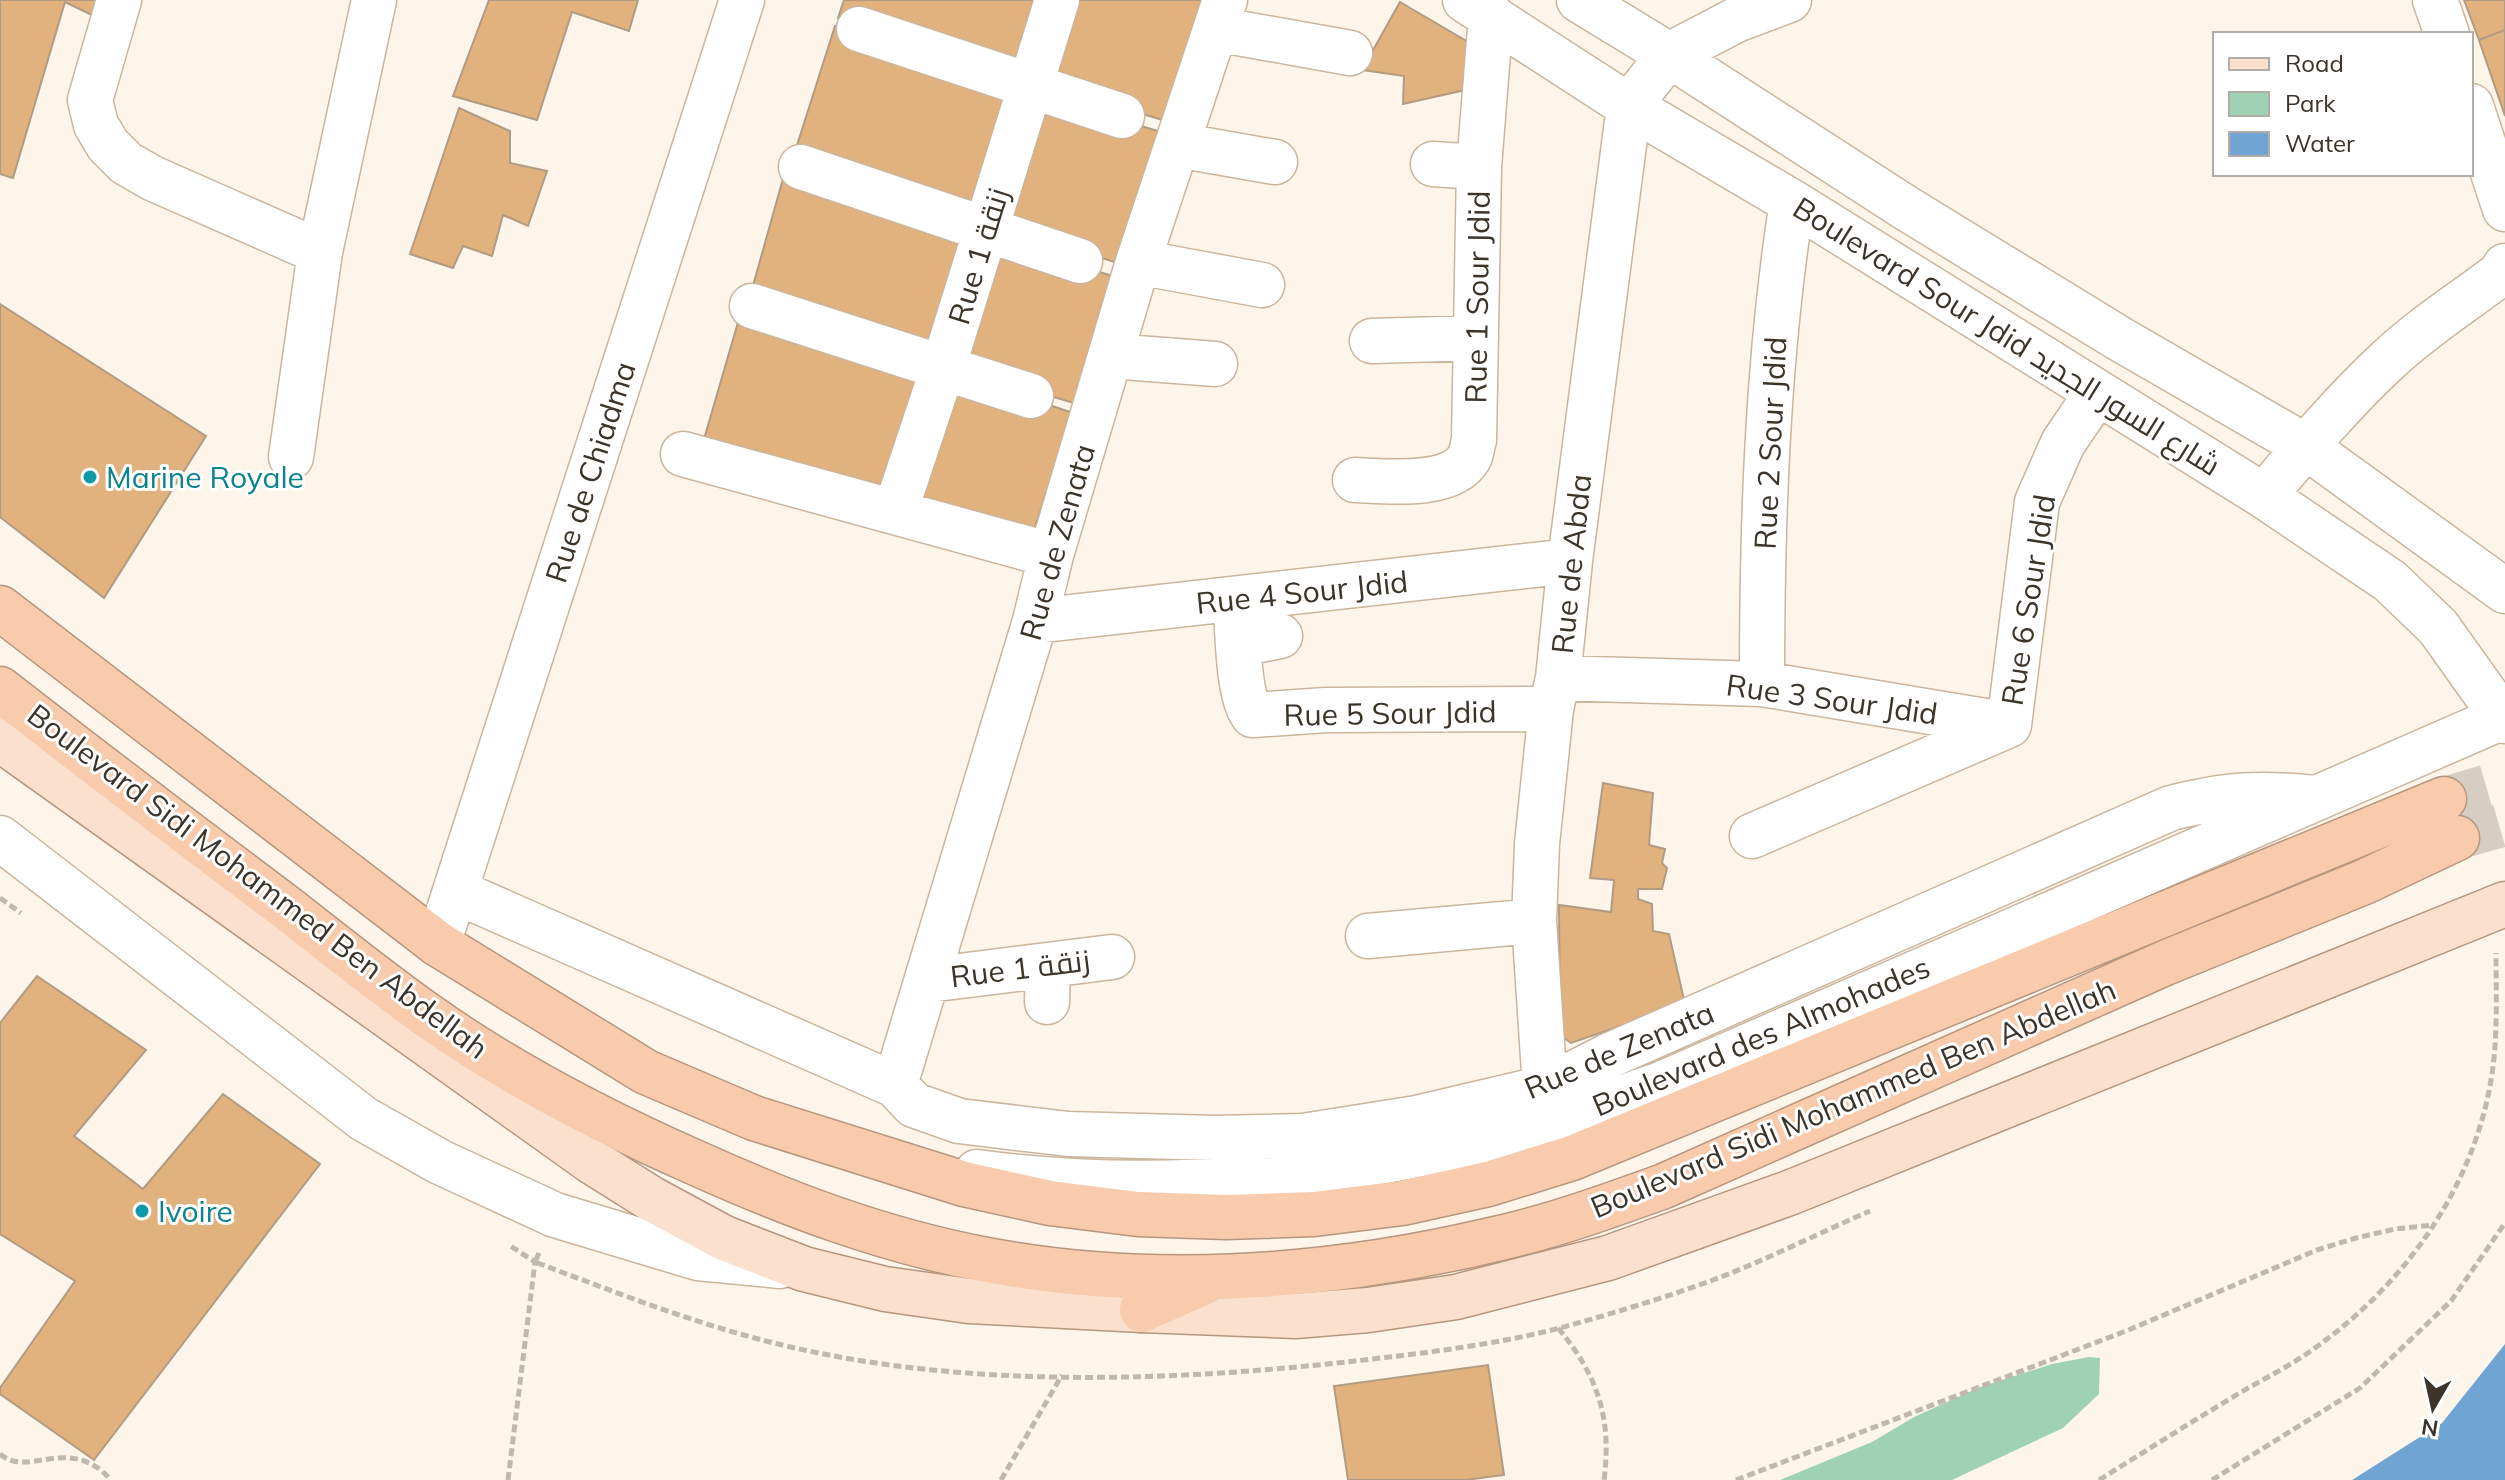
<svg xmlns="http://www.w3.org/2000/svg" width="2505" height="1480" font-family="Mulish,Cairo,sans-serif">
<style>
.green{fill:#9fd1b4}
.water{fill:#70a4d2}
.building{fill:#e1b27d;stroke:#b19b83;stroke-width:2}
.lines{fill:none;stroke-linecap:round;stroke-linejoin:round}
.highway-tunnel{stroke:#d7cec3;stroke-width:44;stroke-dasharray:44 22;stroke-linecap:butt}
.minor-casing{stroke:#cbb59c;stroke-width:47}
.major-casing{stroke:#b6967e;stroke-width:47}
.highway-casing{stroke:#b6967e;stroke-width:47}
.path{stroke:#c1b8ad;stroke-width:5;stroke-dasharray:8 4;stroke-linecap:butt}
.minor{stroke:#fff;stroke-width:44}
.major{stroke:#fbe0cd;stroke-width:44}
.highway{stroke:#f8cbac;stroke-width:44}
.culture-dot{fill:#0f9aa8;stroke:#fff;stroke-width:3}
.labels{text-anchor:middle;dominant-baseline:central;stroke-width:6;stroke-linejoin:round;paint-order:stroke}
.street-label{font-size:30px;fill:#3c3329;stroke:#fff}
.culture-label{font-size:30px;fill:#0d838f;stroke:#fff;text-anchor:start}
</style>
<rect width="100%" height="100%" fill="#fef5ea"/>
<!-- green -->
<path class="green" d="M2089,1357L2100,1358L2099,1394L2063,1428L1952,1480H1780L1872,1442L1914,1417L1980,1387L2052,1364Z"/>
<!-- water -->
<path class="water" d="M2505,1344V1480H2352L2442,1423Z"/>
<!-- building -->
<path class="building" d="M0,0H110L102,20L65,2L13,178L0,174Z
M489,0H638L629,31L572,12L537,120L453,96Z
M844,0H1050L1026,77L838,18Z
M1079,0H1206L1169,122L1053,87Z
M2464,0H2505V30L2479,40Z
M1400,2L1487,53L1465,90L1403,104L1404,76L1362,70Z
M835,26L1023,85L981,219L792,161Z
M2505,30V116L2479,40Z
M1045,97L1161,132L1121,264L1005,228Z
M459,108L510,131V163L547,171L528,226L503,215L492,256L463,246L453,268L410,254Z
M786,168L975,227L938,356L749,300Z
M999,242L1116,277L1077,404L961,369Z
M0,304L206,436L104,598L0,517Z
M741,312L931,369L892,502L702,446Z
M958,375L1073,413L1030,542L915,505Z
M1603,783L1653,793L1649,845L1665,849L1662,863L1667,868L1662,889H1638V899L1652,904L1653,931L1669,934L1685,1004L1571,1043L1560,1035L1559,905L1611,912L1614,880L1590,878Z
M37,976L146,1050L74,1136L143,1189L223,1094L320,1164L94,1460L0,1394V1388L75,1281L0,1234V1023Z
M1488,1365L1504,1475L1465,1480H1348L1334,1386Z"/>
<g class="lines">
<!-- highway-tunnel -->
<path class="highway-tunnel" d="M2444,799L2505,781
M2457,838L2505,824"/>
<defs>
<path id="minor" d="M119,0L90,100L96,125L108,145L126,163L152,178L320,252
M1465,0L1629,106L1792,202L2264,496L2390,581L2438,627L2505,721
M1579,0L1669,55L1906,208L2120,339L2305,446L2505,591
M2435,0L2447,34
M859,29L1122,116
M1216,29L1350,53
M2471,106L2505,209
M1177,145L1275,162
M1433,164L1479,167
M801,167L1080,261
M1138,262L1262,285
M752,306L1031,396
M1372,341L1476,338
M1111,356L1215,364
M683,454L1051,555
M291,457L320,252L374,0
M1355,480C1385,481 1451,489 1469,458C1472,453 1472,446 1474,440L1479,167L1491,15
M2264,496C2303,449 2343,402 2388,360C2422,328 2463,302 2500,274L2505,266
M895,512L943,368L1057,0
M1235,599C1238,627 1237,696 1253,715L1326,710L1551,709
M1035,621L1570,561
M1240,644L1280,636
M1558,678L1762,684L2009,725
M1762,684C1762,524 1767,361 1792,202
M2009,725L2037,502L2063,443L2097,393
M1752,836L2009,725
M0,838L364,1119L440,1162L555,1215L698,1258L780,1266
M455,891L895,1085L914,1105L959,1121L1068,1134L1215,1138L1303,1136L1417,1118L1545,1088L1608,1056L2171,808C2227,794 2258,792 2315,798
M1368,936L1534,921
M438,944L742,0
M928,980L1112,957
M1047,1002L1048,965
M895,1085L1035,621L1051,555L1138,262L1225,0
M1545,1088L1534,921L1537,844L1551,709L1558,678L1570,561L1629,106L1669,55L1736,20L1789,0
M977,1172C1161,1197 1356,1177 1535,1127C1577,1115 1619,1098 1661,1084L2505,716"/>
<path id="major" d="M0,739L591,1161L650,1198L724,1238L804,1269L885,1289L969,1301L1142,1310L1295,1316L1368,1310L1456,1297L1608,1258L1789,1193L2505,904"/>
<path id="highway" d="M0,608L438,944L646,1072L754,1118L964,1184L1050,1203L1138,1214L1226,1217L1314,1214L1402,1203L1488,1184L1572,1158L2444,799
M0,689C95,763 191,836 287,908C333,944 379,981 427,1015C510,1074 601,1121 694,1162C787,1204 882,1240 982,1259C1148,1291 1324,1279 1487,1241C1548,1228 1606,1207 1664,1186L2165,963L2364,882L2457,838
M1142,1310L1205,1282"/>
</defs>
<!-- minor casing -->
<use href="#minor" class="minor-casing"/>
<!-- major casing -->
<use href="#major" class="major-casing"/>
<!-- highway casing -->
<use href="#highway" class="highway-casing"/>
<!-- path -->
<path class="path" d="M0,898L21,913
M539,1253L535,1262C615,1292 695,1324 778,1344C962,1389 1168,1382 1355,1361C1424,1353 1494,1345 1560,1328C1607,1315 1654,1301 1699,1285C1757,1265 1814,1235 1870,1211
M1558,1328C1598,1376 1612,1418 1604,1480
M0,1454C29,1479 69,1433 111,1480
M508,1480L535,1262L509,1245
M1001,1480L1062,1375
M1736,1480L2126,1331L2317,1250L2356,1238L2395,1229L2434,1225
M2099,1480C2144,1452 2188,1424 2233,1397C2259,1381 2287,1368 2312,1350C2404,1286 2475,1187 2492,1074C2498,1034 2496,993 2496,953
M2212,1480L2360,1388L2451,1301L2505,1223"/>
<!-- minor -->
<use href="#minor" class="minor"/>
<!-- major -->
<use href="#major" class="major"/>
<!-- highway -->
<use href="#highway" class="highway"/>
</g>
<!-- markers -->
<g class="culture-dot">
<circle cx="90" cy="477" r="8"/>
<circle cx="142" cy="1211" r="8"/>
</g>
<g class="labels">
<!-- street labels -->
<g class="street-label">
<text transform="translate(978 256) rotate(-73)">Rue 1 زنقة</text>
<text transform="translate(1477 297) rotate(-89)">Rue 1 Sour Jdid</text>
<text transform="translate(2007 336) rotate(32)">Boulevard Sour Jdid شارع السور الجديد</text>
<text transform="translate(1770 443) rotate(-87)">Rue 2 Sour Jdid</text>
<text transform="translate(590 472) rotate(-72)">Rue de Chiadma</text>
<text transform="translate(1057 542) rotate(-74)">Rue de Zenata</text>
<text transform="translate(1571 564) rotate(-84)">Rue de Abda</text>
<text transform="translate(1302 592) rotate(-6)">Rue 4 Sour Jdid</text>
<text transform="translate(2028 600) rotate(-81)">Rue 6 Sour Jdid</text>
<text transform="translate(1832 699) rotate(8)">Rue 3 Sour Jdid</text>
<text transform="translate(1390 713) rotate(-1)">Rue 5 Sour Jdid</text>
<text transform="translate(258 881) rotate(37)">Boulevard Sidi Mohammed Ben Abdellah</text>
<text transform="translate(1020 968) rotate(-7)">Rue 1 زنقة</text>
<text transform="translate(1761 1036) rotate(-23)">Boulevard des Almohades</text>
<text transform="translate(1619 1050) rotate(-23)">Rue de Zenata</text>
<text transform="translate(1853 1098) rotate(-23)">Boulevard Sidi Mohammed Ben Abdellah</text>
</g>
<!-- culture labels -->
<g class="culture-label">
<text x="106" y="477">Marine Royale</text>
<text x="158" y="1211">Ivoire</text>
</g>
</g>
<!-- legend -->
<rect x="2213" y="32" width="260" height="144" fill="#ffffff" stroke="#b1ada9" stroke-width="2"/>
<rect x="2229" y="58" width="40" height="12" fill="#fbe0cd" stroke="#b1ada9" stroke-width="2"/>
<text x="2285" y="72" font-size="24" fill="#3c3329">Road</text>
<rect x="2229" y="92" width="40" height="24" fill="#9fd1b4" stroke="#b1ada9" stroke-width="2"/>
<text x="2285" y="112" font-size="24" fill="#3c3329">Park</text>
<rect x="2229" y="132" width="40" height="24" fill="#70a4d2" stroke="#b1ada9" stroke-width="2"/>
<text x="2285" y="152" font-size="24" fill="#3c3329">Water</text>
<!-- north arrow -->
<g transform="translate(2433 1408) rotate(189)" stroke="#ffffff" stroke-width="6" paint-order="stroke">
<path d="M0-6L14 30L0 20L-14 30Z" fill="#3c3329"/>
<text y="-12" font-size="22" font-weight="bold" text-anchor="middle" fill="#3c3329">N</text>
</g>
</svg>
